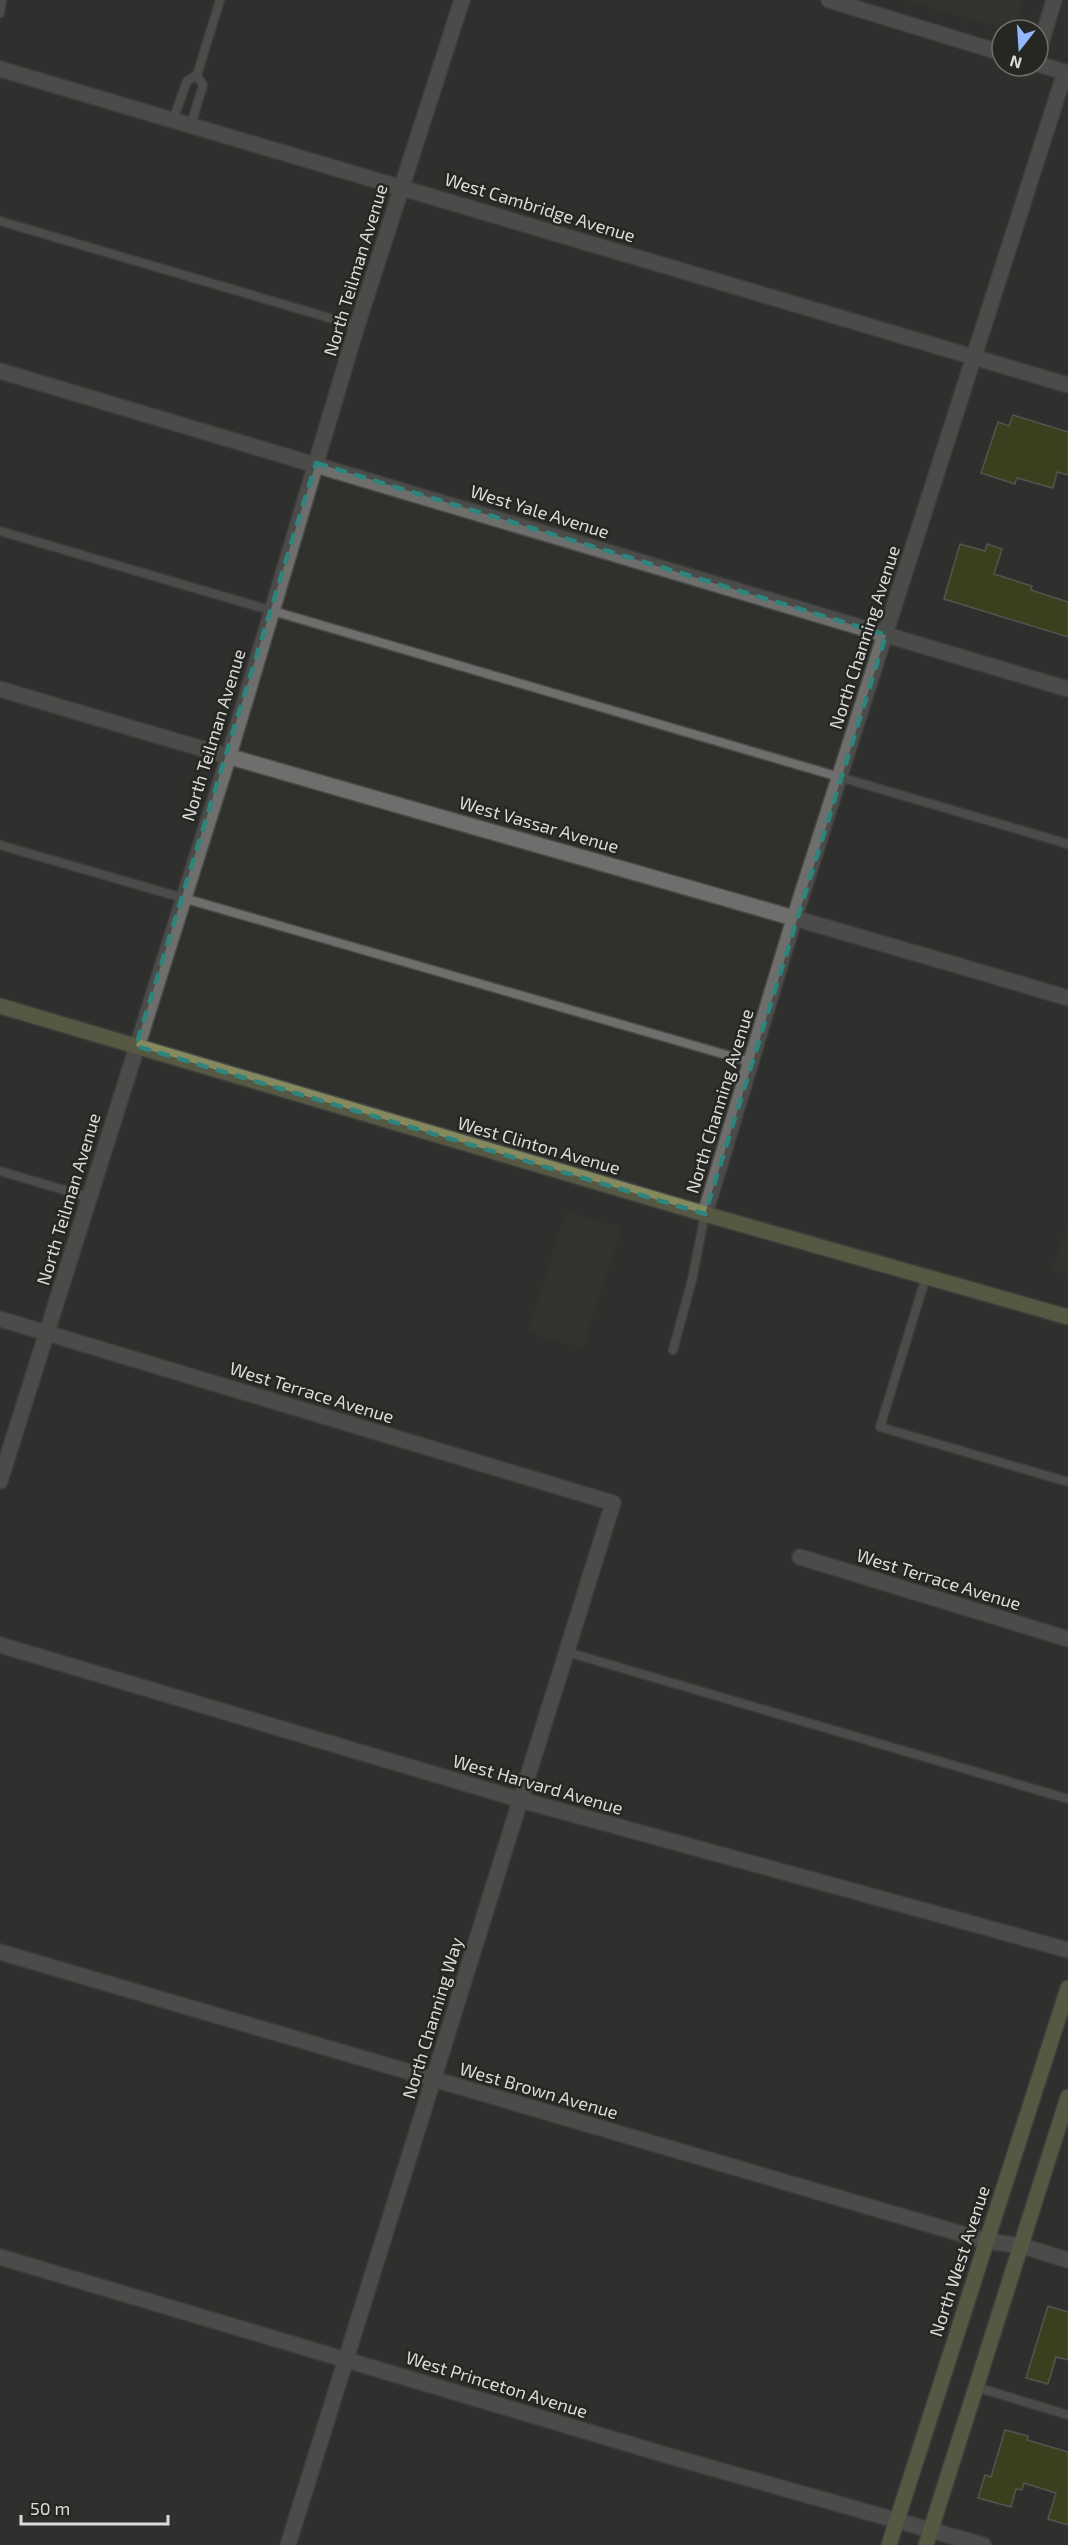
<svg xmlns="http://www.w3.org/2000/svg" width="1068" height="2545" font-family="'Exo 2',sans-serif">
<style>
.built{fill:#373930}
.building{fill:#4d5309;stroke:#7e7f7b;stroke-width:1.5}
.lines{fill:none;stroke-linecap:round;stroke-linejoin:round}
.lane-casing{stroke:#4b4b49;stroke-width:11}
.street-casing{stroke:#4b4b49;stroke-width:18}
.secondary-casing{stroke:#4b4b49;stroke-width:18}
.lane{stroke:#6e6f6c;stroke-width:8}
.street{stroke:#6e6f6c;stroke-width:15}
.secondary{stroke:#85895d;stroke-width:15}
.marked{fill:none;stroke:#2e857e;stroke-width:4.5;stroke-dasharray:12 8;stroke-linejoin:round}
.labels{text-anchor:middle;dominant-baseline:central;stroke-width:5;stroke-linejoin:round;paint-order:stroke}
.street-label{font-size:18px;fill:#dbdcda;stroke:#262623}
</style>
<rect width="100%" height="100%" fill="#30302d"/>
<!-- built -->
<path class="built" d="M906,0H1023L1014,30H1009Z
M566,1212L621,1228L583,1348L528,1332Z
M1068,1221V1276L1052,1271Z"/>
<!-- building -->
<path class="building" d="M1013,415L1068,432V475L1057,472L1053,488L1017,478L1015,484L981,473L998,422L1009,426Z
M960,544L985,551L987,544L1002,549L994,574L1032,586L1031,590L1068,602V637L944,599Z
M1048,2306L1068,2312V2360L1056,2357L1048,2384L1026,2378Z
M1005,2430L1028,2436L1027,2440L1068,2452V2525L1048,2519L1056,2493L1024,2483L1022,2490L1016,2489L1011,2507L978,2498L985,2475L991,2477Z"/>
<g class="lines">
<defs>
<path id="lane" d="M0,13L2,0
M197,75L220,0
M173,120L187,81L197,75L203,85L191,125
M0,221L357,326
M0,531L1068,844
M0,845L751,1062
M0,1171L88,1197
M926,1277L880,1427L1068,1482
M673,1350L692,1280L705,1214
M567,1652L1068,1799
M976,2387L1068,2415"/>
<path id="street" d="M829,0L1002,53
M1038,53L1054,0
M1038,64L1068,73
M0,69L1068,385
M0,371L1068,689
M0,689C355,796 713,892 1068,998
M705,1214L795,916L1065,72
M0,1319L613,1503L288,2545
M0,1481L228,758L357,326L462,0
M800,1557L1068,1639
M0,1645L521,1800L1068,1950
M0,1952L986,2241L1022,2246L1068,2260
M0,2257L666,2455L983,2545"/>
<path id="secondary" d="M0,1006L705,1214L1068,1317
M889,2545L1068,1988
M926,2545L1068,2097"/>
</defs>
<!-- lane casing -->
<use href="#lane" class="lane-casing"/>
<!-- street casing -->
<use href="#street" class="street-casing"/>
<!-- secondary casing -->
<use href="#secondary" class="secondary-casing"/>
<!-- lane -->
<use href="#lane" class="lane"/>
<!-- street -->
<use href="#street" class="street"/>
<!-- secondary -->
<use href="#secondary" class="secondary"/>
</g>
<!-- marked area -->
<path d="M0 0H1068V2545H0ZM316,463L886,635L705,1214L136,1046Z" fill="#30302d" fill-opacity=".55" fill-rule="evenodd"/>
<path class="marked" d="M316,463L886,635L705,1214L136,1046Z"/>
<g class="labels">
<!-- street labels -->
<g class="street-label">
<text transform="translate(540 207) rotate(17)">West Cambridge Avenue</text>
<text transform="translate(355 270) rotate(-73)">North Teilman Avenue</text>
<text transform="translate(540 511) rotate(17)">West Yale Avenue</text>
<text transform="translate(864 637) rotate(-72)">North Channing Avenue</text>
<text transform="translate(213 735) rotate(-73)">North Teilman Avenue</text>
<text transform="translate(539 824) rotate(16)">West Vassar Avenue</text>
<text transform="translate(719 1101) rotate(-73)">North Channing Avenue</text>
<text transform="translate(539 1145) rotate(16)">West Clinton Avenue</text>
<text transform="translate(68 1199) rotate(-73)">North Teilman Avenue</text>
<text transform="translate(312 1392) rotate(17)">West Terrace Avenue</text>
<text transform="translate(939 1579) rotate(17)">West Terrace Avenue</text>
<text transform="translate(538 1784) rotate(16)">West Harvard Avenue</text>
<text transform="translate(432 2018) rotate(-73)">North Channing Way</text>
<text transform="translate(539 2090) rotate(16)">West Brown Avenue</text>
<text transform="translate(959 2261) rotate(-72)">North West Avenue</text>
<text transform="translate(497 2384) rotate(17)">West Princeton Avenue</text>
</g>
</g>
<!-- north arrow -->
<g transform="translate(1020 48) rotate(197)"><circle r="28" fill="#262623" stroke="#6e6f6c" stroke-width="1.5"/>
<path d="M0-4.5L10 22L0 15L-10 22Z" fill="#94b7fd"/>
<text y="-9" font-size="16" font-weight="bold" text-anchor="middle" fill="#dbdcda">N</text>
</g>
<!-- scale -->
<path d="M21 2515v9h147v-9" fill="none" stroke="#dbdcda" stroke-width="3"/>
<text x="30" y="2515" font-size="18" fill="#dbdcda" stroke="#262623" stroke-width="4.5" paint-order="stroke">50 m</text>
</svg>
